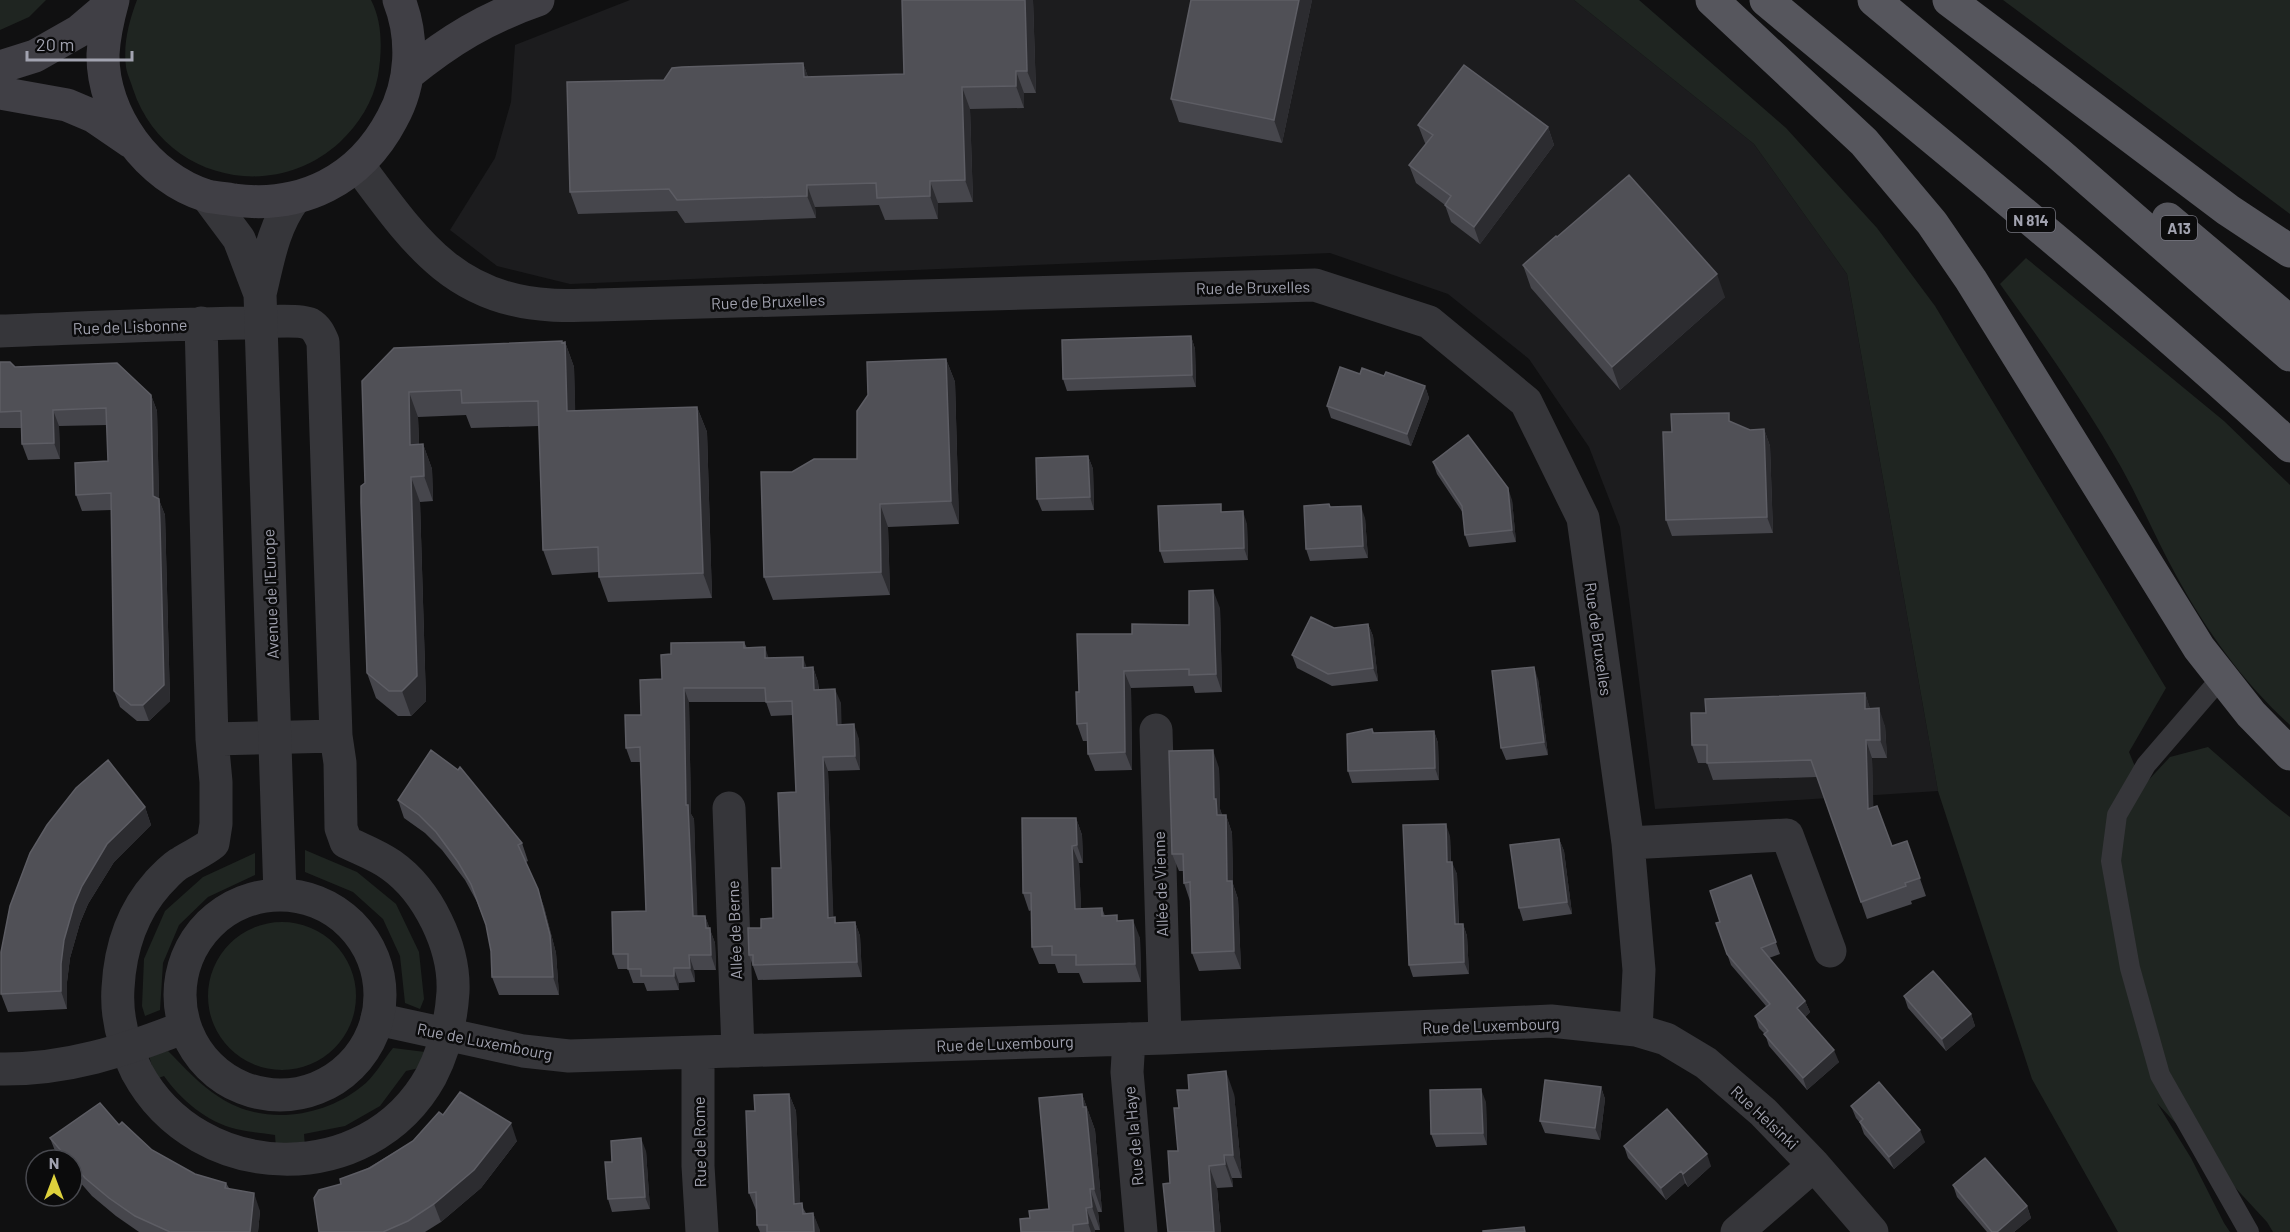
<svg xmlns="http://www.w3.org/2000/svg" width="2290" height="1232" font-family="Barlow,sans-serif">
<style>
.built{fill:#1c1c1e}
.green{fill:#1f2521}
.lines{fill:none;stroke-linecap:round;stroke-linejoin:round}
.service{stroke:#36363a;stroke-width:20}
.minor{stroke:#36363a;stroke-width:33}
.tertiary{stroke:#36363a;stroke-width:33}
.secondary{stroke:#403f45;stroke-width:33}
.trunk{stroke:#56565d;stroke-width:33}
.wall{fill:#46464c}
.shaded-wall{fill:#2c2c30}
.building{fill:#505056;stroke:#5d5d64;stroke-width:1.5}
.labels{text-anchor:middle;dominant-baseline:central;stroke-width:5;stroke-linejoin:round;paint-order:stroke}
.shield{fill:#0b0b0c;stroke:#75757f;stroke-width:1.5}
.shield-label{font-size:15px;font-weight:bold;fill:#a2a3b0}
.street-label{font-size:16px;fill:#a2a3b0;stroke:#0b0b0c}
</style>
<rect width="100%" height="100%" fill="#101011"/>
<!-- built -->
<path class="built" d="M630,0H1574L1754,144L1847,274L1938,791L1655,809L1620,527L1589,447L1529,359L1448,294L1330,253L570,284L497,266L450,230L495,158L511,102L515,45Z"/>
<!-- green -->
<path class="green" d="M0,0H46L29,17L0,30Z
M137,0H371C383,23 382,51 378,76C373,102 359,124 340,142C272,205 162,178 133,89C131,82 127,74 126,67C123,44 129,21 137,0Z
M1574,0H1639L1786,128L1877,228L1935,306L2166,688L2129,752L2143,786L2170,757L2208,747L2272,803L2290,817V1232H2273L2267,1222L2157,1103L2191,1158L2224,1223L2230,1232H2118L2032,1079L1938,791L1847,274L1754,144Z
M2003,0H2290V214Z
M2026,258L2224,421L2290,485V725C2244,683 2207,632 2177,577C2157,541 2141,503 2121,467C2085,403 2043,344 2000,284Z
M305,850L357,872L396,904L419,952L424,999L420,1009L405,1003L400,956L383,919L353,892L305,872Z
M255,853V875L208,897L179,925L163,963L160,1010L145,1016L142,1006L144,959L165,911L203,877Z
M208 996a74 74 0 1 1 148 0a74 74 0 1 1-148 0Z
M393,1048L425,1052L419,1068L406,1071L380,1106L345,1126L304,1134L305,1147L276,1149L275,1135C262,1133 249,1132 236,1129C207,1122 181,1100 164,1076L156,1079L149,1056L168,1051C184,1067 200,1085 219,1097C262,1126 322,1118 361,1087C374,1078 383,1060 393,1048Z"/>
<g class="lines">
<!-- service -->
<path class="service" d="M2221,678L2146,765L2117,815L2111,861L2130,968L2160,1075L2249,1232"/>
<!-- minor -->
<path class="minor" d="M358,165C412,237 452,300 551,305C566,306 582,305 597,305L1315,285L1429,322L1526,402L1583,518L1628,843L1639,970L1636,1030
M0,331C82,328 164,324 246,323C260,322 299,319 310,324C317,328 320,335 323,342L336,736L340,763L341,828L346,842C360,849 377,855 391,865C428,891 455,947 453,992C451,1022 445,1049 431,1076C368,1190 198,1185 137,1072C124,1046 116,1017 118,988C120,950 132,912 158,883C165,876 173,866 182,862C193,855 203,851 213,843L216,824V782L212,739L201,323
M1156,730L1165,1038
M212,739L336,736
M729,808L738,1051
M1628,843L1787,835L1830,951
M377,1019L523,1051L569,1056L1165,1038L1551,1021L1636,1030L1666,1039L1706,1063L1763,1112L1814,1165L1872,1232
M1129,1039L1127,1072L1141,1232
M698,1053V1166L702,1232
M1737,1232L1814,1165"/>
<!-- tertiary -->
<path class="tertiary" d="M207,196L239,239L260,294
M280,895L260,294C268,261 273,227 294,199
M180 995a100 100 0 1 1 200 0a100 100 0 1 1-200 0Z
M0,1069C66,1070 124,1051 185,1027"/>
<!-- secondary -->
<path class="secondary" d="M113,0C108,18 104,35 103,54C102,115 148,178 207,196C215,198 225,198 234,200C302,209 360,180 392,119C412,83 414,38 399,0
M0,67L35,56L79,31L112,3
M408,74C450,40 486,18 538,0
M0,93L67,105L93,116L131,142"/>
<!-- trunk -->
<path class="trunk" d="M1712,0L1864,142L1932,223L1971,280L2199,648L2251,714L2290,754
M1766,0C1942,147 2122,290 2290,446
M1874,0L2059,154L2290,355
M1949,0L2228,210L2290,251
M2168,219L2290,322"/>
</g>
<!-- wall -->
<path class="wall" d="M1033,0L1036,93H1024V108L970,109L973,202L938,203V219L885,220L879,205L815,207L816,218L685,223L677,211L578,214L570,192L664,80L803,63L808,77L904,74Z
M1191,0H1312L1282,143L1179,122L1171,99Z
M1418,125L1548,127L1554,145L1480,244L1451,222L1445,205L1416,183L1409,165L1426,144L1425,143Z
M1523,265L1725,297L1620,390L1531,288Z
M1191,336L1195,349L1196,387L1067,391L1063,379Z
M565,342L574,367L575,411L697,407L707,432L712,598L608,602L599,577V572L552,575L543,550L539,426L471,428L466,415L418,417L419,444H423L432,469L433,501L420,502L426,701L411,716H398L376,698L367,673L365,483L394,348Z
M946,359L955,382L959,524L888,527L890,595L773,600L764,577L792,472L857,459Z
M0,362L15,367L151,395L157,411L159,500L165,515L170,701L149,721H137L120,707L114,691L111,510L82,511L76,495L108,461L107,425L59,426L60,459L28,460L22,444V428H0Z
M1360,374L1384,376L1425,386L1429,398L1411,446L1331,418L1327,406Z
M1732,423L1750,430L1764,429L1770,446L1773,533L1672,536L1666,520L1672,432Z
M1088,456L1093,469L1094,510L1042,511L1037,499Z
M1433,462L1512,500L1516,542L1469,547L1465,535L1463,513L1437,474Z
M1329,504L1331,507L1365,518L1368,558L1310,561L1306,549Z
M1224,512L1247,524L1248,560L1164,563L1160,551Z
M1220,608L1222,692L1195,693L1193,686L1131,688L1132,770L1095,771L1088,754V741H1083L1077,724L1079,692L1132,634L1189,625Z
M1368,624L1373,636L1378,681L1332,686L1297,668L1292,655L1334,628Z
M744,642L747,648L769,658L807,668L813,667L818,682L819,690L841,703V725L859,739L860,770L828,771L833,917H835L836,923L855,922L860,936L862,977L758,980L749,955L761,928L773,918L781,868L796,792L793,715L771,716L766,702H689L691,814L694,819L697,916H705L715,943L716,970H694L695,982L679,983V990L647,991L644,983H633L628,969H618L613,954L646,911L640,762H631L626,748L641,715L662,679L671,654Z
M1538,679L1548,755L1506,760L1501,748Z
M1865,693L1870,709L1885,726L1887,758H1872L1873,807L1892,846L1907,841L1926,896L1911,901L1912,904L1867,919L1817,777L1713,780L1707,763H1698L1692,745L1706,713Z
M1372,729L1374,733L1434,731L1438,743L1439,780L1352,783L1348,771Z
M1219,768L1220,809L1222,815H1226L1232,833L1233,884L1238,899L1241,969L1199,971L1192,953L1190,901L1184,883L1183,871H1179L1172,854Z
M398,800L522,843L528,861L526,862L544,907L556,953L559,995H499L492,977L491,951L486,925L477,902L465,880L442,850L425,833L404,818Z
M145,807L151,825L114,862L88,904L80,923L70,958L67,982V1009L8,1012L1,994Z
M1076,818L1082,835L1083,863H1079L1081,909L1102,908L1105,916L1119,921L1140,938L1141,982L1083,983L1079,973H1058L1055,964H1039L1032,947V910L1029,911L1023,893Z
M1450,836L1451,862L1457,874L1459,924H1463L1467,936L1469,974L1413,977L1409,965Z
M1559,839L1564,851L1572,914L1523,921L1519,908Z
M1751,875L1780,954L1769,958L1805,1001L1810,1012L1805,1017L1839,1062L1807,1090L1769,1046L1765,1034L1759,1028L1755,1016L1766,1006L1731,965L1716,923L1720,922Z
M1904,996L1971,1014L1975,1026L1946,1051L1908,1008Z
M1601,1087L1605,1099L1600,1140L1545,1133L1540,1121Z
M789,1094L796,1111L800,1203L806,1213H813L820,1232H760L757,1225V1210H756L749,1193L755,1111Z
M1082,1094L1095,1130L1102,1212H1098L1100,1230H1095V1232H1021L1030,1218L1049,1209Z
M1234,1094L1242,1178H1232L1233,1187L1217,1188L1221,1232H1168L1170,1183L1178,1151L1179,1108Z
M1486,1102L1487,1145L1436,1147L1431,1134Z
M1851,1106L1925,1142L1894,1169L1864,1134L1860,1123L1856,1118Z
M443,1115L517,1141L481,1188L441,1222L425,1232H319L341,1184L413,1141Z
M119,1125L152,1150L195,1174L226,1183L229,1188L260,1211L258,1232H139L116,1216L92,1196L72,1173V1160H60L57,1156L50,1138Z
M1624,1146L1711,1166L1688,1187L1685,1183L1666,1200L1628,1158Z
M646,1151L650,1209L612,1212L608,1199L612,1162Z
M1953,1185L2027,1206L2031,1218L2014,1232H1987L1957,1197Z"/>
<!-- shaded-wall -->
<path class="shaded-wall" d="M1025,0H1033L1036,93L1027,71Z
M1299,0H1312L1282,143L1274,120Z
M803,63L811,86L804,77Z
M1016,71L1024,93V108L1016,86Z
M962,87L970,109L973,202L965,180Z
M1548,127L1554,145L1480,244L1474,227Z
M930,181L938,203V219L930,196Z
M807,185L815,207L816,218L807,196Z
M1717,274L1725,297L1620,390L1612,367Z
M1191,336L1195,349L1196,387L1192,375Z
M562,341L565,349V342L574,367L576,436L567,411Z
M946,359L955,382L959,524L951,501Z
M1425,386L1429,398L1411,446L1407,434Z
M409,392L418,417L420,470L410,445Z
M151,395L157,411L159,500L165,515L170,701L149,721L143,705L153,496Z
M697,407L707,432L712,598L703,573Z
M53,410L59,426L60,459L54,443Z
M1764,429L1770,446L1773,533L1767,517Z
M423,444L432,469L433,501L424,476Z
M1088,456L1093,469L1094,510L1090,497Z
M411,477L420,502L426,701L411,716L402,691Z
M1508,488L1512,500L1516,542L1512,530Z
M880,504L888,527L890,595L881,572Z
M1361,506L1365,518L1368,558L1363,546Z
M1243,511L1247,524L1248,560L1244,548Z
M1213,590L1220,608L1222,692L1216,674Z
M1368,624L1373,636L1378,681L1373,668Z
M765,647L770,662L765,658Z
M803,657L808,671L803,668Z
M813,667L818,682L819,705L814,690Z
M1534,667L1538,679L1548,755L1544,742Z
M1124,671L1131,688L1132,770L1125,752Z
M684,688L689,702L691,814L694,819L698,930L693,916L686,805Z
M835,689L841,703L842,739L837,725Z
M1865,693L1871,711L1865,709Z
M1879,708L1885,726L1887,758L1880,740Z
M854,724L859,739L860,770L855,756Z
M1434,731L1438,743L1439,780L1435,768Z
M1866,740L1872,758L1874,827L1868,809Z
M1213,750L1219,768L1220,809L1223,817L1217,815L1214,799Z
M823,757L828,771L834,932L828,918Z
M145,807L151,825L114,862L88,904L80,923L70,958L67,982V1009L61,991V964L64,940L74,905L82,886L107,844Z
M1226,815L1232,833L1233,884L1238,899L1241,969L1234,951L1227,881Z
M1076,818L1082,835L1083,863L1077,845Z
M1446,824L1450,836L1451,874L1447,862Z
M1559,839L1564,851L1572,914L1567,902Z
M1072,846L1079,863L1082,927L1075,909Z
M1452,862L1457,874L1459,936L1455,924Z
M538,889L544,907L556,953L559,995L553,977Z
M705,916L715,943L716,970L711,955L706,928Z
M1133,920L1140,938L1141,982L1135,964Z
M855,922L860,936L862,977L857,962Z
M1463,924L1467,936L1469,974L1464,962Z
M689,955L694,970L695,982L690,968Z
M674,968L679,983V990L674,976Z
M1805,1001L1810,1012L1802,1020L1797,1008Z
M1971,1014L1975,1026L1946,1051L1942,1039Z
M1834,1050L1839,1062L1807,1090L1803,1078Z
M1226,1071L1234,1094L1242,1178L1233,1155Z
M1601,1087L1605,1099L1600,1140L1595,1128Z
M1481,1089L1486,1102L1487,1145L1483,1133Z
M789,1094L796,1111L801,1221L794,1204Z
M1082,1094L1095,1130L1102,1212L1094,1189Z
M511,1123L517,1141L481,1188L441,1222L434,1204Z
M1920,1130L1925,1142L1894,1169L1889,1157Z
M641,1138L646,1151L650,1209L645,1197Z
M1707,1154L1711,1166L1688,1187L1683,1174Z
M1224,1155L1232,1178L1233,1187L1225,1164Z
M1209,1166L1217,1188L1221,1232H1214Z
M1681,1171L1685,1183L1666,1200L1661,1188Z
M1090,1189L1098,1212L1100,1230L1092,1207Z
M254,1193L260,1211L258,1232H250Z
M2027,1206L2031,1218L2014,1232H1997Z
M1086,1208L1095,1230V1232H1091L1088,1223Z
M813,1213L820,1230V1232H814Z"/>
<!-- building -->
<path class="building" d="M902,0H1025L1027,71H1016V86L962,87L965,180L930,181V196L877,198L876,183L807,185V196L677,200L669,189L570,192L567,82L664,80L672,68L682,67L803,63L804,77L904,74Z
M1191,0H1299L1274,120L1171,99Z
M1464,65L1548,127L1474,227L1445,205L1451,196L1409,165L1433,135L1418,125Z
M1629,175L1717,274L1612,367L1523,265L1556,236L1557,237Z
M1191,336L1192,375L1063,379L1062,340Z
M562,341V343L565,342L567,411L697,407L703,573L599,577L598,547L543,550L538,401L462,403L461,390L409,392L410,445L423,444L424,476L411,477L417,676L402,691H389L367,673L361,503V486L365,483L362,381L394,348Z
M946,359L951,501L880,504L881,572L764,577L761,472H792L814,459H857V411L868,395L867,362Z
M0,362H10L15,367L117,363L151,395L153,496L159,499L160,524L164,685L143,705H131L114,691L111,493L76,495L75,463L108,461L106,408L53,410L54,443L22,444L21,411L0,412Z
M1340,367L1360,374L1362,368L1384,376L1386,372L1425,386L1407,434L1327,406Z
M1729,413V421L1750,430L1764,429L1767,517L1666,520L1663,432H1672L1671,414Z
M1468,435L1508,488L1512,530L1465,535L1462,506L1433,462Z
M1088,456L1090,497L1037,499L1036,458Z
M1221,504V512L1243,511L1244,548L1160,551L1158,506Z
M1329,504L1330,507L1361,506L1363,546L1306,549L1304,506Z
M1213,590L1216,674L1189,675V669L1124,671L1125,752L1088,754L1087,723L1077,724L1076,692H1079L1077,634H1132V624L1189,625V591Z
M1311,617L1334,628L1368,624L1373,668L1328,674L1292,655Z
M744,642V648L765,647V658L803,657V668L813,667L814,690L835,689L837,725L854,724L855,756L823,757L828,918L835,917V923L855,922L857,962L753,965V955H749L748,928H761V919L773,918L772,868H781L778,793L796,792L792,701L766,702L765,688H684L686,805H688L693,916H705L706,928H710L711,955H689L690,968H674V976H641V969H628V954H613L612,912L646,911L640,747L626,748L625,715H641L640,680L662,679L661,655L671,654V643Z
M1534,667L1544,742L1501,748L1492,671Z
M1865,693V709L1879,708L1880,740H1866L1868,809L1877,806L1892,846L1907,841L1920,878L1905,883L1906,886L1861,902L1811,760L1707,763V745H1692L1691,713H1706L1705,699Z
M1372,729L1373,733L1434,731L1435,768L1348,771L1347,734Z
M431,750L458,770L460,767L522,843L518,845L538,889L550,935L553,977H492L491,951L486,925L471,884L458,862L436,832L419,815L398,800Z
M1213,750L1214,799H1216L1217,815H1226L1227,881H1232L1234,951L1192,953L1190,882L1184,883L1183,854H1172L1169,751Z
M108,760L145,807L107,844L82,886L74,905L64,940L61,964V991L1,994V952L10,906L30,853L47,825L76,788Z
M1022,818H1076L1077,845L1072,846L1075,909L1102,908V916L1117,915V921L1133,920L1135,964L1076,965V955H1052V946L1032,947L1031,893H1023Z
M1446,824L1447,862H1452L1455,924H1463L1464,962L1409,965L1403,825Z
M1559,839L1567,902L1519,908L1510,845Z
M1751,875L1776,942L1761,948L1805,1001L1797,1008L1834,1050L1803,1078L1764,1034L1768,1031L1755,1016L1770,1004L1727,954L1716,923L1720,922L1710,891Z
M1933,971L1971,1014L1942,1039L1904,996Z
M1226,1071L1233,1155H1224L1225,1164L1209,1166L1214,1232H1168L1163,1184L1170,1183L1168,1151H1178L1174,1108H1179L1177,1090H1189L1188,1075Z
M1545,1080L1601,1087L1595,1128L1540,1121Z
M1879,1082L1920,1130L1889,1157L1860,1122L1863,1119L1851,1106Z
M1481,1089L1483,1133L1431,1134L1430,1090Z
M460,1092L511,1123L474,1170L434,1204L408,1221L383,1232H319L314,1198L319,1190L341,1184L340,1179L370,1168L413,1141L439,1112L443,1115Z
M789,1094L794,1204L802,1203L803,1214L813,1213L814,1232H767V1225H757L756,1192L749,1193L746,1111H755L754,1095Z
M1082,1094L1083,1107H1086L1094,1189H1090L1092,1207L1086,1208L1088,1223L1073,1225V1232H1021L1020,1219L1030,1218L1029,1211L1049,1209L1039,1098Z
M100,1103L119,1125L122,1122L152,1150L195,1174L226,1183L225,1188L254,1193L250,1232H170L135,1216L109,1198L85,1178L72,1163V1160H69L50,1138Z
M1667,1109L1707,1154L1683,1174L1681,1171L1661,1188L1624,1146Z
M641,1138L645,1197L608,1199L605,1162H612L611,1141Z
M1985,1158L2027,1206L1997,1232H1992L1953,1185Z
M1524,1227L1525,1232H1483V1231Z"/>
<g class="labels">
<!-- shield labels -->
<g class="shield">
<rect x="2007" y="208" width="48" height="24" rx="4.5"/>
<rect x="2161" y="216" width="36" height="24" rx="4.5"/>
</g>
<g class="shield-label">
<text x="2031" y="220">N 814</text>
<text x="2179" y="228">A13</text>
</g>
<!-- street labels -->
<g class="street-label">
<text transform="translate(1253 287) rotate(-1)">Rue de Bruxelles</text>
<text transform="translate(768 301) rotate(-2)">Rue de Bruxelles</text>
<text transform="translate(130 326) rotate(-2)">Rue de Lisbonne</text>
<text transform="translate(270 594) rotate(-92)">Avenue de l'Europe</text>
<text transform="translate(1599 639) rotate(82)">Rue de Bruxelles</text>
<text transform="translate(1160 884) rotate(-92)">Allée de Vienne</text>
<text transform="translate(734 930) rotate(-92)">Allée de Berne</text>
<text transform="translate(1491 1025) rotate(-2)">Rue de Luxembourg</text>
<text transform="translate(485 1041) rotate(11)">Rue de Luxembourg</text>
<text transform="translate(1005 1043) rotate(-2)">Rue de Luxembourg</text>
<text transform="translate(1765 1117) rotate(43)">Rue Helsinki</text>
<text transform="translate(1133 1136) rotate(-95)">Rue de la Haye</text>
<text transform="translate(699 1142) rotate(-91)">Rue de Rome</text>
</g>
</g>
<!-- north arrow -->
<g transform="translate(54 1178)"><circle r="28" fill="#0b0b0c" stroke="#47484e" stroke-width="1.5"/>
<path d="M0-4.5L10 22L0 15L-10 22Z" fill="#ddd13c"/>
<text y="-9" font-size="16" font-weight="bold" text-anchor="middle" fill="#a2a3b0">N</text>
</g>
<!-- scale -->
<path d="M27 51v9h105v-9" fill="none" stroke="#a2a3b0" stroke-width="3"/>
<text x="36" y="51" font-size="18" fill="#a2a3b0" stroke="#0b0b0c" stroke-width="4.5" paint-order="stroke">20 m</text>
</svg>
